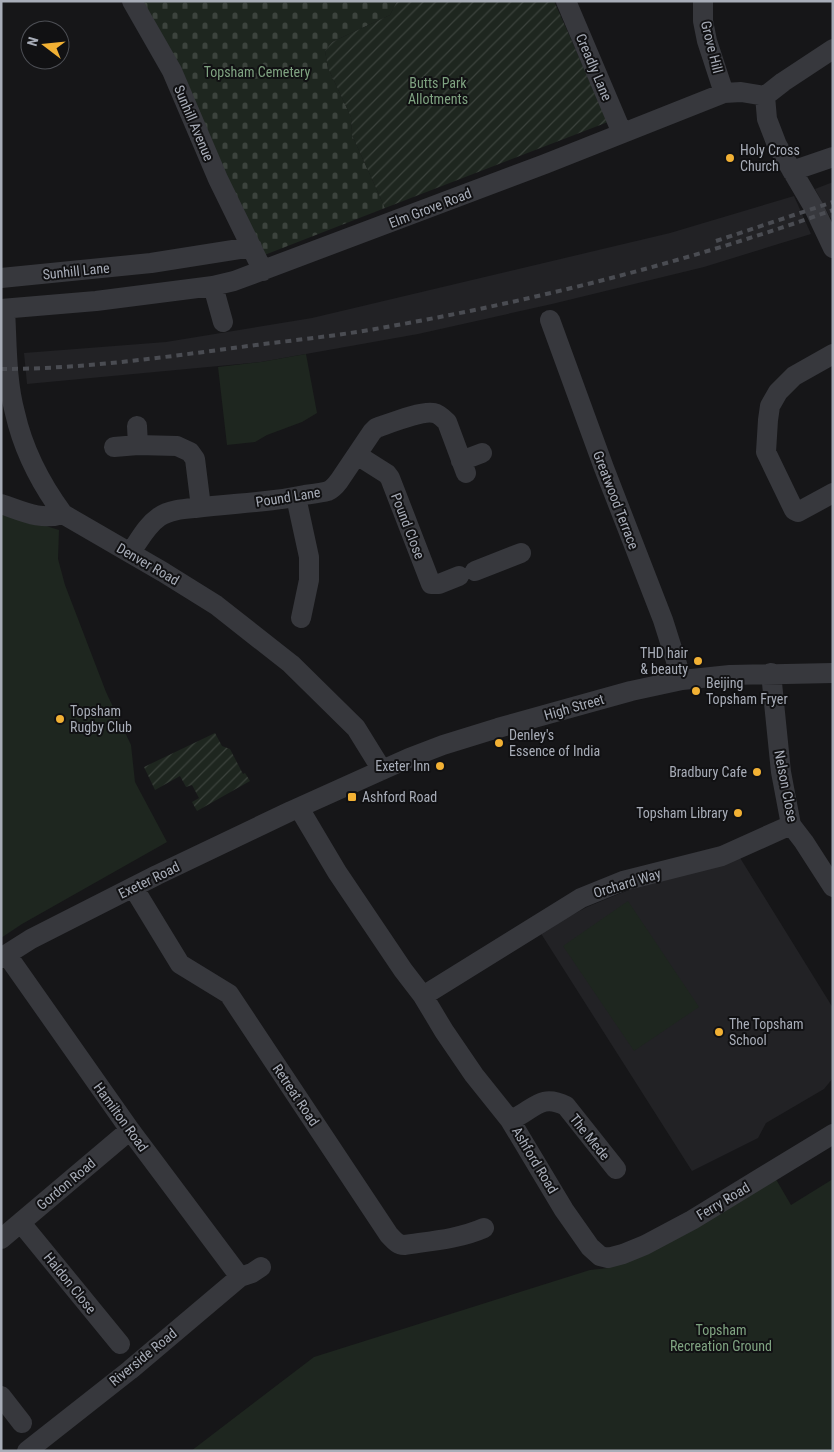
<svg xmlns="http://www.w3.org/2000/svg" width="834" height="1452" font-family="'Roboto Condensed',sans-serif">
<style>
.built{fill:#222225}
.green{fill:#1e261f}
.cemetery{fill:url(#cemetery-stones)}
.garden{fill:url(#garden-furrows)}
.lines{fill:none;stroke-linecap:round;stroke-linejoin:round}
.minor{stroke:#37383d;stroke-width:20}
.rail{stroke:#4a4c52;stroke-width:4;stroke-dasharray:6 5;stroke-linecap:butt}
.poi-dot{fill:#f2b134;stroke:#111113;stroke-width:2}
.labels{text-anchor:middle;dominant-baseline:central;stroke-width:4;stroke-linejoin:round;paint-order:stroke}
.street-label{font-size:14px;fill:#a8adb8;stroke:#111113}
.park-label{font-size:14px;fill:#7fa381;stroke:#111113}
.poi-label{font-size:14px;fill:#a8adb8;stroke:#111113;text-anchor:start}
</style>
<defs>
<pattern id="cemetery-stones" width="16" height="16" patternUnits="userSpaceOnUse" patternTransform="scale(1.25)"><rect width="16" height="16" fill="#1e261f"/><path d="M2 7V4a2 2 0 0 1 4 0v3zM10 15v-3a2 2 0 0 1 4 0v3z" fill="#3c433d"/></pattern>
<pattern id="garden-furrows" width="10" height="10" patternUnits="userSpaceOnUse" patternTransform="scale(1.25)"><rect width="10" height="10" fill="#1e261f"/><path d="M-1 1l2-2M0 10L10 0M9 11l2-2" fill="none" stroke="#3c433d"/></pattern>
</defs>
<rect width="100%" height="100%" fill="#161618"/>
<!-- built -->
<path class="built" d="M833,182V220L830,217L815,189Z
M794,196L811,234L704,267L552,304L418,334L261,362L27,384L24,353L166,342L312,318L670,233Z
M737,853L833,1008V1078L824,1089L766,1123L758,1138L692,1171L540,932L587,907L614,896L654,880Z"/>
<!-- green -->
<path class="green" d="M306,354L317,413L302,422L267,435L255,442L227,445L218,367L261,362Z
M1,512L59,530L58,559L65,585L106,692L131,745L135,782L167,842L22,924L1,938Z
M628,901L699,1007L634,1051L563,946Z
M774,1176L791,1205L833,1179V1451H191L314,1357L590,1270L608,1268L638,1254Z"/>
<!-- cemetery -->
<path class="cemetery" d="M143,1H397L390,15L332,42L325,51L328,68L351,117L352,135L385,208L262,256Z"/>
<!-- garden -->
<path class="garden" d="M397,1H554L608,122L385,208L352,135L351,117L328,68L325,51L332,42L390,15Z
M215,733L222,746L230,749L243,774L245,773L250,781L197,811L192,802L199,798L192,785L186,787L180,776L155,790L144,767Z"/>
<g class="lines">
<!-- minor -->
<path class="minor" d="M132,1L172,71L218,179L263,271
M566,1L622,133
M703,1V21L707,41L724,93
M765,96L767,119L777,145L814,208L833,248
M792,171L833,157
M1,278L151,263L252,247
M213,286L223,322
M1,309L96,301L213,286L234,281L545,164L724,93L741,92L765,96L783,82L833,49
M5,309C7,343 6,380 15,413C23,449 41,484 63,514L163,572L216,605L291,664L356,728L382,770
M550,320L604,468L663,620L682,680
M833,354L794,376L778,392L770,406L768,420L766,452L794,510L798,512L833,493
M138,445L177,446L190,452L195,459L201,507
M114,447L138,445L137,426
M357,455L387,474L390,478L431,584H439L459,576
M461,461L482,453
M296,497L309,557V580L301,618
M1,504C22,511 41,521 63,514
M130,553C139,541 146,526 159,517C169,510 183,509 195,508C232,503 269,503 305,495C312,494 321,493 328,491C333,489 336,485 339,481L372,432L376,428C388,424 422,410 434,413C439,414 443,418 447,422L466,473
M475,571L521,553
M771,673L781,772L791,825L804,842L833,887
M299,808L337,872L403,970L423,996L444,1031L474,1075L510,1120L564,1210L590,1247L600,1256L608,1258L623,1254L645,1245L692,1220L833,1134
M133,887L180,964L229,994L389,1235C394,1240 397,1245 404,1245C431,1241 459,1239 484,1228
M7,955L130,1130L240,1277
M1,958L31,939L157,875L291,811L409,758L443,745L498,728L631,691L682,680L730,675L833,673
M423,996L581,898L623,881L722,856L791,825
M510,1120C533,1112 539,1092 566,1106L616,1169
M21,1223L120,1344
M1,1239L130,1130
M1,1396L22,1423
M27,1451L130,1370L240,1277L252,1273L261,1267"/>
<!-- rail -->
<path class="rail" d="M716,241L833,202
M1,369C87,369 172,356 256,345C295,340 335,336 375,329C530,302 684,263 833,210"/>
</g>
<!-- markers -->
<g class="poi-dot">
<circle cx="730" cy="158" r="5"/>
<circle cx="698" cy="661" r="5"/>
<circle cx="696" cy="691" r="5"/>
<circle cx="60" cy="719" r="5"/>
<circle cx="499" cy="743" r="5"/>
<circle cx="440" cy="766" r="5"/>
<circle cx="757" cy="772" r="5"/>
<rect x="347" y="792" width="10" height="10" rx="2.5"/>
<circle cx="738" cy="813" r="5"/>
<circle cx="719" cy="1032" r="5"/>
</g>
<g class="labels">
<!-- street labels -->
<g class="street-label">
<text transform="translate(712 47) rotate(76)">Grove Hill</text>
<text transform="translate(594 67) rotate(67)">Creadly Lane</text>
<text transform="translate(194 123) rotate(67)">Sunhill Avenue</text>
<text transform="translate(430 208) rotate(-21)">Elm Grove Road</text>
<text transform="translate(76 271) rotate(-6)">Sunhill Lane</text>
<text transform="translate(288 497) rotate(-9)">Pound Lane</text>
<text transform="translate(616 500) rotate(69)">Greatwood Terrace</text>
<text transform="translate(408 526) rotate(69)">Pound Close</text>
<text transform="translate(148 564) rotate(30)">Denver Road</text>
<text transform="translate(574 707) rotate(-16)">High Street</text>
<text transform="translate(786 786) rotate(79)">Nelson Close</text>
<text transform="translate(149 880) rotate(-26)">Exeter Road</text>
<text transform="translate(627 883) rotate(-17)">Orchard Way</text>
<text transform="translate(296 1095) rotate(56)">Retreat Road</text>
<text transform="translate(121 1117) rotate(54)">Hamilton Road</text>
<text transform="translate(590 1137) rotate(51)">The Mede</text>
<text transform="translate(535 1160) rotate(59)">Ashford Road</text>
<text transform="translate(66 1184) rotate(-40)">Gordon Road</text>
<text transform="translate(723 1201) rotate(-31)">Ferry Road</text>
<text transform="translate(70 1283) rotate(51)">Haldon Close</text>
<text transform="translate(143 1357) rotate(-39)">Riverside Road</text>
</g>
<!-- park labels -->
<g class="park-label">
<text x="257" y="72">Topsham Cemetery</text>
<text x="438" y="83">Butts Park<tspan x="438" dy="16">Allotments</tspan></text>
<text x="721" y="1330">Topsham<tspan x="721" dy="16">Recreation Ground</tspan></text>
</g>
<!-- poi labels -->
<g class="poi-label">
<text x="740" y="150">Holy Cross<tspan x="740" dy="16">Church</tspan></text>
<text x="688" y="653" text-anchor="end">THD hair<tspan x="688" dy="16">&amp; beauty</tspan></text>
<text x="706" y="683">Beijing<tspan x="706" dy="16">Topsham Fryer</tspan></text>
<text x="70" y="711">Topsham<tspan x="70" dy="16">Rugby Club</tspan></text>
<text x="509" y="735">Denley's<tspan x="509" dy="16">Essence of India</tspan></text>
<text x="430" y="766" text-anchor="end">Exeter Inn</text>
<text x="747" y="772" text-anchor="end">Bradbury Cafe</text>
<text x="362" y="797">Ashford Road</text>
<text x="728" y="813" text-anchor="end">Topsham Library</text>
<text x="729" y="1024">The Topsham<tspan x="729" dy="16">School</tspan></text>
</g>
</g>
<!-- border -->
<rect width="834" height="1452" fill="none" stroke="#a8adb8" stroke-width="5"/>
<!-- north arrow -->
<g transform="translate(45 45) rotate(286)"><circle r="24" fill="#111113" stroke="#4d4f55"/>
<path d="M0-4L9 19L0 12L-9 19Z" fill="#f2b134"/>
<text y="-8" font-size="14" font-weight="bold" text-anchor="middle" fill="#a8adb8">N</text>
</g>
</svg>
